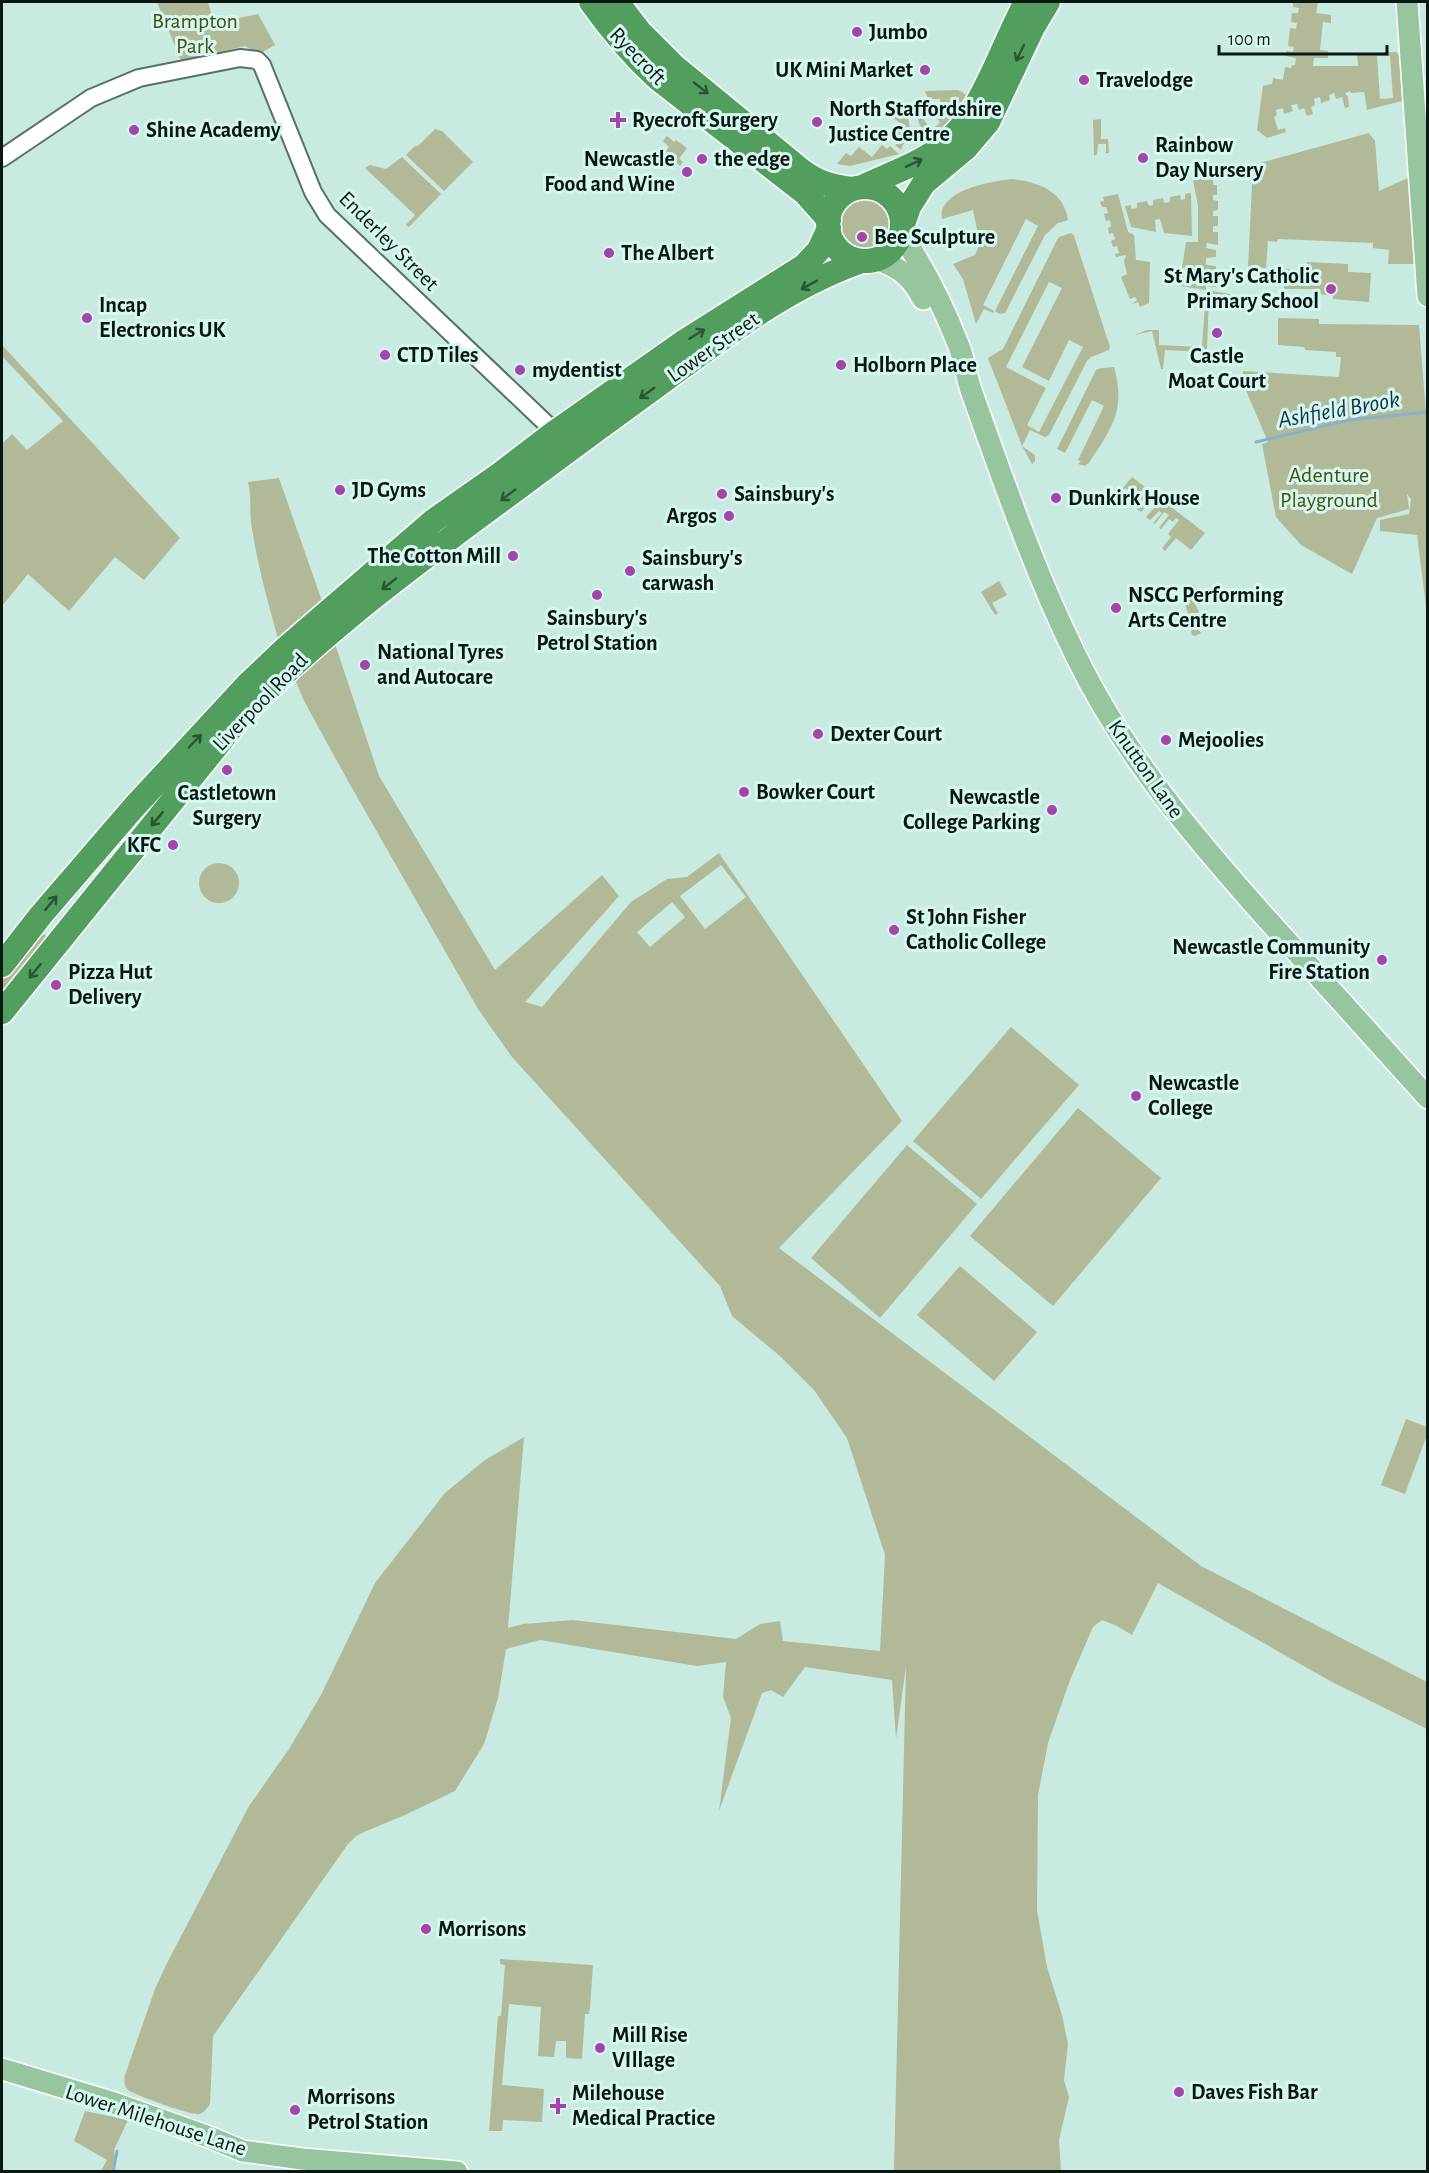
<svg xmlns="http://www.w3.org/2000/svg" width="1429" height="2173" font-family="'Alegreya Sans',sans-serif">
<style>
.green{fill:#b1b999;fill-rule:evenodd}
.lines{fill:none;stroke-linecap:round;stroke-linejoin:round}
.stream{stroke:#88b1cb;stroke-width:3}
.minor-casing{stroke:#54726a;stroke-width:20}
.major-casing{stroke:#fff;stroke-width:24}
.highway-casing{stroke:#fff;stroke-width:27}
.minor{stroke:#fff;stroke-width:16}
.major{stroke:#97c59f;stroke-width:21}
.highway{stroke:#529e5f;stroke-width:24}
.oneway{stroke:#2b5436}
.poi-dot{fill:#a543aa;stroke:#d6f7ef;stroke-width:2}
.labels{text-anchor:middle;dominant-baseline:central;stroke-width:6;stroke-linejoin:round;paint-order:stroke}
.park-label{font-size:22px;fill:#46500e;stroke:#d6f7ef}
.poi-label{font-size:22px;font-weight:bold;fill:#0b1714;stroke:#d6f7ef;text-anchor:start}
.street-label{font-size:22px;fill:#0b1714;stroke:#d6f7ef}
.water-label{font-size:24px;font-style:italic;fill:#103246;stroke:#d6f7ef}
</style>
<rect width="100%" height="100%" fill="#c9eae1"/>
<!-- green -->
<path class="green" d="M157,2H208L214,23L258,14L275,45L259,54L245,46L181,61Z
M1293,2H1318L1316,13L1331,15V23L1323,22L1320,50L1328,51V58H1314L1313,66H1358L1357,54L1396,52L1399,55L1402,101L1367,110L1364,92L1351,93L1350,91L1345,93L1348,97L1349,107L1345,108L1342,97L1336,99L1334,93L1329,95L1330,100L1321,103L1320,97L1314,99L1315,105L1311,107L1313,114L1307,116L1304,108L1299,110L1297,104L1291,105L1293,111L1284,114L1283,108L1276,110L1277,115L1274,117L1278,130L1285,128L1286,132L1267,138L1257,130L1263,86L1272,84L1273,78L1283,80L1285,67L1291,68L1292,65H1295L1296,58L1286,56L1287,51L1293,52L1294,47L1288,46L1290,28L1296,29L1297,23L1291,22L1292,13H1298L1299,8L1293,7ZM1390,56L1393,98L1380,99L1377,56Z
M958,90L970,97L955,116L932,138L920,126L916,113L919,112L931,130L940,123L936,116L938,111L941,109L940,99H928L925,91Z
M875,103L897,107L906,106L910,129L901,150L895,145L899,140L897,138L899,135L894,131L900,123Z
M1101,119V139H1108L1109,153H1106V144H1098L1097,154L1094,156L1093,120Z
M435,129L442,131L473,162L444,191L406,155L415,146H418Z
M1369,133L1375,141L1379,191L1408,178L1414,264H1388L1389,250L1373,248V243L1278,239L1277,242L1268,241L1266,268L1248,267L1253,165Z
M667,136L674,142L676,140L687,148L679,159L683,162L680,166L664,153L669,147L663,141Z
M882,145L887,149L890,146L899,154L850,166L837,164L846,153L851,156L859,147L872,157Z
M402,157L441,194L409,227L406,225L415,215L365,168L370,165L386,169Z
M1218,175V178H1213V185H1217V195H1213V200L1218,201V210L1213,211V216H1218V226H1213V232H1218V245L1207,243L1206,248L1216,250V257L1206,258V265L1216,266V273H1207L1206,281L1216,282V287L1206,286V290L1230,294V297L1209,296L1207,349L1203,352L1165,350L1163,369H1161L1152,331L1134,335L1147,330H1159V345L1202,347L1206,290L1181,286L1182,273L1194,274V269L1182,268L1186,242H1198V206L1193,180Z
M1012,179C1038,182 1064,191 1068,220L1058,223L1045,235L1005,313L1000,314L995,311L1038,226L1026,219L983,305L994,311L993,313L984,309L976,324L963,279L953,264L975,255L980,244L973,210L942,219C937,190 993,181 1012,179Z
M1191,193L1192,236L1164,233L1160,219L1155,220L1156,232L1131,227L1125,206L1131,205V209L1137,208V203L1147,201L1149,206L1153,205V200L1163,198L1164,203L1170,202V197L1180,195L1181,200L1185,199V194Z
M1118,194L1128,232L1134,235L1136,260L1150,262L1149,303L1140,307L1138,302L1132,304L1137,300L1135,297L1130,299L1121,277L1127,274L1124,262L1126,255L1116,257L1115,254L1119,253L1117,246L1113,247L1111,241L1115,239L1113,233L1109,234L1108,228L1111,226L1110,220L1106,221L1104,214L1108,213L1106,207H1102L1100,202L1104,201L1103,197Z
M841 224a24 24 0 1 1 48 0a24 24 0 1 1-48 0Z
M1071,233L1074,236L1110,347L1109,350L1091,357L1087,361L1049,435L1045,437L1030,430L1022,446L1035,455V461L1032,464L1022,446L988,358L1003,349L1057,240L1059,237ZM1049,282L1062,288L1022,367L1049,381L1069,340L1083,347L1039,432L1027,425L1046,388L1006,367Z
M1307,262L1348,264V272L1371,273L1369,302L1333,299V296L1320,294V289H1284V269L1306,270Z
M1278,318L1319,319V324L1419,325L1428,439L1427,614L1417,535L1380,531V520L1409,514L1411,499L1407,494L1409,509L1377,518L1352,574L1301,545L1276,517L1262,444L1268,442L1242,381L1243,371L1339,377L1341,357H1336V352L1305,350L1304,347L1278,345Z
M2,345L180,538L144,580L115,557L69,611L28,574L2,606V444L12,434L27,450L63,421L2,356Z
M1114,367C1126,410 1112,428 1089,463L1085,466L1078,464L1081,461L1078,460L1104,406L1092,400L1065,453L1057,449L1096,370L1102,368Z
M1132,477L1205,533L1191,550L1176,538L1165,551L1162,548L1171,537L1168,534L1179,520L1176,518L1173,522L1169,519L1161,529L1159,528L1169,515L1164,512L1155,524L1153,523L1162,513L1159,511L1150,520L1146,517L1155,507L1149,503L1141,512L1137,509L1143,501L1137,497L1130,504L1123,498L1129,490L1125,488L1120,495L1118,494Z
M279,478L323,604L278,639C268,603 258,566 252,529C249,513 252,497 248,482Z
M999,581L1007,595L992,603L998,613L995,615L981,592Z
M1194,584L1197,589L1193,591L1198,600L1194,602L1199,612L1195,615L1199,623L1196,626L1201,633L1195,636L1192,635L1188,613L1181,594L1184,589Z
M335,644L379,776L495,970L602,875L619,896L525,1002L542,1007L631,902L667,879L687,877L719,853L902,1121L779,1248L1201,1566L1427,1682V1729L1332,1682L1158,1583L1132,1635L1117,1626L1102,1620L1093,1627L1070,1680L1048,1743L1038,1795L1037,1910L1047,1967L1062,2015L1068,2044L1064,2080L1069,2097L1059,2140L1061,2171H894L906,1666L896,1739L892,1680L805,1667L783,1697L771,1690L762,1693L719,1811L731,1718L723,1697L726,1662L697,1666L540,1640L506,1649L498,1698L484,1744L455,1791L405,1815L364,1832L356,1836L348,1844L213,2036L210,2104C207,2108 204,2113 199,2114C193,2116 131,2094 127,2089C124,2084 124,2080 125,2075L155,1989L166,1965L249,1806L289,1749L321,1695L375,1583L445,1493L485,1460L524,1437L508,1628L523,1624L573,1620L736,1639L760,1624L780,1621L783,1641L880,1651L885,1555L847,1438L814,1390L781,1357L732,1316L720,1286L512,1057L478,1009L348,781L303,699L295,679ZM721,865L746,897L705,929L680,896ZM672,902L685,917L650,947L637,932Z
M199 883a20 20 0 1 1 40 0a20 20 0 1 1-40 0Z
M40,931L51,940L2,997V980Z
M1011,1027L1079,1085L981,1199L913,1141Z
M1078,1108L1161,1178L1053,1306L970,1236Z
M907,1145L977,1204L880,1318L811,1258Z
M960,1266L1037,1332L994,1381L917,1315Z
M1406,1419L1427,1427L1428,1432L1405,1494L1381,1485Z
M500,1959L593,1965L590,2008L589,2014H585L582,2059L566,2058V2041H556L554,2057L538,2056L541,2007L509,2004L502,2085L544,2089L542,2122L503,2120L502,2131H489L498,2016H501L505,1965L500,1964Z
M85,2111L128,2120L114,2150L115,2159L111,2171H101L107,2160L74,2141Z"/>
<g class="lines">
<!-- stream -->
<path class="stream" d="M1256,442L1350,420L1428,412
M113,2172L117,2151"/>
<defs>
<path id="minor" d="M2,158L91,98L139,78L240,58L257,60L262,65L313,192L327,215L555,432"/>
<path id="major" d="M1407,2L1428,296
M901,234C923,266 944,308 958,344C965,360 966,377 972,393C1004,482 1034,571 1076,656C1124,755 1194,837 1266,918C1320,978 1374,1038 1428,1098
M876,259C901,268 911,277 923,299
M2,2069L111,2102L209,2137L243,2151L302,2159L457,2172"/>
<path id="highway" d="M591,2C611,30 632,55 657,78L805,193L829,220
M617,2L640,32L674,66L801,170C818,183 833,187 854,189
M862,187C887,175 917,165 940,148C983,114 1000,49 1026,2
M828 224a37 37 0 1 1 74 0a37 37 0 1 1-74 0Z
M902,227L909,207L924,183L966,148L988,122L1033,27L1048,2
M2,965L41,915L134,807L248,684L286,648L433,521L500,474L555,432L682,343L804,266L819,250L829,228
M2,1012L237,721C307,646 389,584 472,522C525,483 578,443 632,404C705,352 776,291 862,261"/>
</defs>
<!-- minor casing -->
<use href="#minor" class="minor-casing"/>
<!-- major casing -->
<use href="#major" class="major-casing"/>
<!-- highway casing -->
<use href="#highway" class="highway-casing"/>
<!-- minor -->
<use href="#minor" class="minor"/>
<!-- major -->
<use href="#major" class="major"/>
<!-- highway -->
<use href="#highway" class="highway"/>
</g>
<!-- one-way arrows -->
<defs><path id="oneway-shaft" d="M-6 0H5M1.5-3L5.5 0L1.5 3" fill="none" stroke-width="1.6" stroke-linecap="round" stroke-linejoin="round" transform="scale(1.5)"/></defs>
<g class="oneway">
<use href="#oneway-shaft" transform="translate(1020 53) rotate(116)"/>
<use href="#oneway-shaft" transform="translate(701 88) rotate(38)"/>
<use href="#oneway-shaft" transform="translate(914 163) rotate(-25)"/>
<use href="#oneway-shaft" transform="translate(809 285) rotate(151)"/>
<use href="#oneway-shaft" transform="translate(697 334) rotate(-32)"/>
<use href="#oneway-shaft" transform="translate(647 393) rotate(144)"/>
<use href="#oneway-shaft" transform="translate(508 495) rotate(143)"/>
<use href="#oneway-shaft" transform="translate(389 584) rotate(142)"/>
<use href="#oneway-shaft" transform="translate(195 741) rotate(-46)"/>
<use href="#oneway-shaft" transform="translate(157 819) rotate(130)"/>
<use href="#oneway-shaft" transform="translate(51 903) rotate(-50)"/>
<use href="#oneway-shaft" transform="translate(35 971) rotate(129)"/>
</g>
<!-- markers -->
<g class="poi-dot">
<circle cx="857" cy="32" r="6"/>
<circle cx="925" cy="70" r="6"/>
<circle cx="1084" cy="80" r="6"/>
<path d="M615 111h6v6h6v6h-6v6h-6v-6h-6v-6h6z"/>
<circle cx="817" cy="122" r="6"/>
<circle cx="134" cy="130" r="6"/>
<circle cx="1143" cy="158" r="6"/>
<circle cx="702" cy="159" r="6"/>
<circle cx="687" cy="172" r="6"/>
<circle cx="862" cy="237" r="6"/>
<circle cx="609" cy="253" r="6"/>
<circle cx="1331" cy="289" r="6"/>
<circle cx="87" cy="318" r="6"/>
<circle cx="1217" cy="333" r="6"/>
<circle cx="385" cy="355" r="6"/>
<circle cx="841" cy="365" r="6"/>
<circle cx="520" cy="370" r="6"/>
<circle cx="340" cy="490" r="6"/>
<circle cx="722" cy="494" r="6"/>
<circle cx="1056" cy="498" r="6"/>
<circle cx="729" cy="516" r="6"/>
<circle cx="513" cy="556" r="6"/>
<circle cx="630" cy="571" r="6"/>
<circle cx="597" cy="595" r="6"/>
<circle cx="1116" cy="608" r="6"/>
<circle cx="365" cy="665" r="6"/>
<circle cx="818" cy="734" r="6"/>
<circle cx="1166" cy="740" r="6"/>
<circle cx="227" cy="770" r="6"/>
<circle cx="744" cy="792" r="6"/>
<circle cx="1052" cy="810" r="6"/>
<circle cx="173" cy="845" r="6"/>
<circle cx="894" cy="930" r="6"/>
<circle cx="1382" cy="960" r="6"/>
<circle cx="56" cy="985" r="6"/>
<circle cx="1136" cy="1096" r="6"/>
<circle cx="426" cy="1929" r="6"/>
<circle cx="600" cy="2048" r="6"/>
<circle cx="1179" cy="2092" r="6"/>
<path d="M555 2097h6v6h6v6h-6v6h-6v-6h-6v-6h6z"/>
<circle cx="295" cy="2110" r="6"/>
</g>
<g class="labels">
<!-- park labels -->
<g class="park-label">
<text x="195" y="21">Brampton<tspan x="195" dy="25">Park</tspan></text>
<text x="1329" y="475">Adenture<tspan x="1329" dy="25">Playground</tspan></text>
</g>
<!-- poi labels -->
<g class="poi-label">
<text x="869" y="32">Jumbo</text>
<text x="913" y="70" text-anchor="end">UK Mini Market</text>
<text x="1096" y="80">Travelodge</text>
<text x="829" y="109">North Staffordshire<tspan x="829" dy="25">Justice Centre</tspan></text>
<text x="632" y="120">Ryecroft Surgery</text>
<text x="146" y="130">Shine Academy</text>
<text x="1155" y="145">Rainbow<tspan x="1155" dy="25">Day Nursery</tspan></text>
<text x="675" y="159" text-anchor="end">Newcastle<tspan x="675" dy="25">Food and Wine</tspan></text>
<text x="714" y="159">the edge</text>
<text x="874" y="237">Bee Sculpture</text>
<text x="621" y="253">The Albert</text>
<text x="1319" y="276" text-anchor="end">St Mary's Catholic<tspan x="1319" dy="25">Primary School</tspan></text>
<text x="99" y="305">Incap<tspan x="99" dy="25">Electronics UK</tspan></text>
<text x="397" y="355">CTD Tiles</text>
<text x="1217" y="356" text-anchor="middle">Castle<tspan x="1217" dy="25">Moat Court</tspan></text>
<text x="853" y="365">Holborn Place</text>
<text x="532" y="370">mydentist</text>
<text x="352" y="490">JD Gyms</text>
<text x="734" y="494">Sainsbury's</text>
<text x="1068" y="498">Dunkirk House</text>
<text x="717" y="516" text-anchor="end">Argos</text>
<text x="501" y="556" text-anchor="end">The Cotton Mill</text>
<text x="642" y="558">Sainsbury's<tspan x="642" dy="25">carwash</tspan></text>
<text x="1128" y="595">NSCG Performing<tspan x="1128" dy="25">Arts Centre</tspan></text>
<text x="597" y="618" text-anchor="middle">Sainsbury's<tspan x="597" dy="25">Petrol Station</tspan></text>
<text x="377" y="652">National Tyres<tspan x="377" dy="25">and Autocare</tspan></text>
<text x="830" y="734">Dexter Court</text>
<text x="1178" y="740">Mejoolies</text>
<text x="756" y="792">Bowker Court</text>
<text x="227" y="793" text-anchor="middle">Castletown<tspan x="227" dy="25">Surgery</tspan></text>
<text x="1040" y="797" text-anchor="end">Newcastle<tspan x="1040" dy="25">College Parking</tspan></text>
<text x="161" y="845" text-anchor="end">KFC</text>
<text x="906" y="917">St John Fisher<tspan x="906" dy="25">Catholic College</tspan></text>
<text x="1370" y="947" text-anchor="end">Newcastle Community<tspan x="1370" dy="25">Fire Station</tspan></text>
<text x="68" y="972">Pizza Hut<tspan x="68" dy="25">Delivery</tspan></text>
<text x="1148" y="1083">Newcastle<tspan x="1148" dy="25">College</tspan></text>
<text x="438" y="1929">Morrisons</text>
<text x="612" y="2035">Mill Rise<tspan x="612" dy="25">VIllage</tspan></text>
<text x="1191" y="2092">Daves Fish Bar</text>
<text x="572" y="2093">Milehouse<tspan x="572" dy="25">Medical Practice</tspan></text>
<text x="307" y="2097">Morrisons<tspan x="307" dy="25">Petrol Station</tspan></text>
</g>
<!-- street labels -->
<g class="street-label">
<text transform="translate(638 56) rotate(46)">Ryecroft</text>
<text transform="translate(389 241) rotate(45)">Enderley Street</text>
<text transform="translate(713 347) rotate(-35)">Lower Street</text>
<text transform="translate(260 702) rotate(-46)">Liverpool Road</text>
<text transform="translate(1146 769) rotate(55)">Knutton Lane</text>
<text transform="translate(156 2120) rotate(18)">Lower Milehouse Lane</text>
</g>
<!-- water labels -->
<g class="water-label">
<text transform="translate(1339 410) rotate(-10)">Ashfield Brook</text>
</g>
</g>
<!-- border -->
<rect width="1429" height="2173" fill="none" stroke="#0b1714" stroke-width="6"/>
<!-- scale -->
<path d="M1219 45v9h168v-9" fill="none" stroke="#0b1714" stroke-width="3"/>
<text x="1228" y="45" font-size="18" fill="#0b1714" stroke="#d6f7ef" stroke-width="4.5" paint-order="stroke">100 m</text>
</svg>
